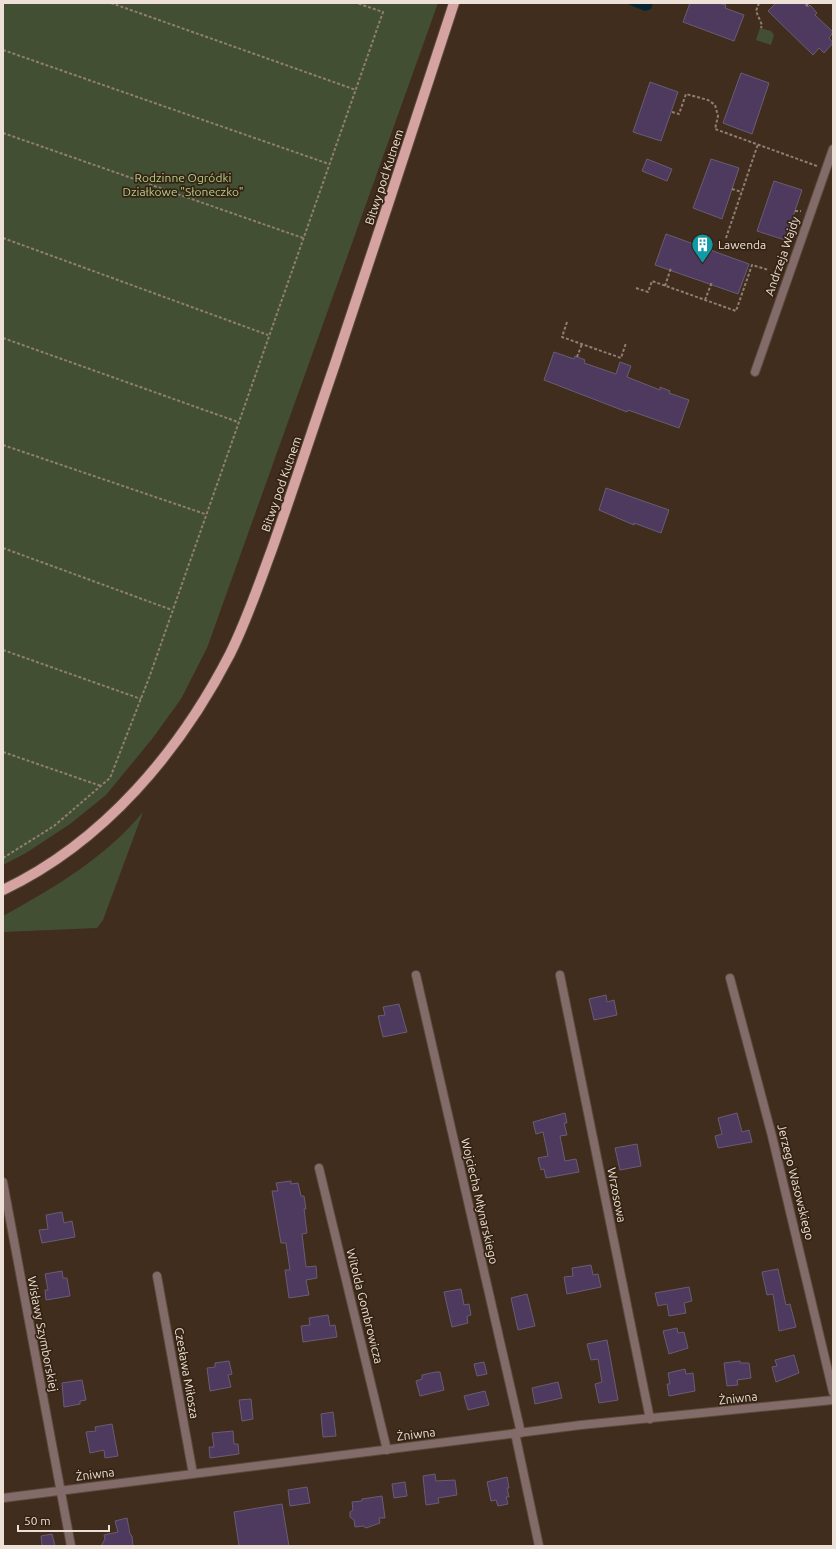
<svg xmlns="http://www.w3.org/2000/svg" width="836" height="1549" font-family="Ubuntu,sans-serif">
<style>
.green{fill:#434f33}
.water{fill:#072530}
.building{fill:#4e395f;stroke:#685d73}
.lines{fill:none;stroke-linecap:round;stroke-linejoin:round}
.street-casing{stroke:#5c4a3b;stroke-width:10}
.primary-casing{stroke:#5c4a3b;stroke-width:12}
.path{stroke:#8f7f72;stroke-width:2;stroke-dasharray:3 2;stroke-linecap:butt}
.street{stroke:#836b6a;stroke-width:8}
.primary{stroke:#d4a3a2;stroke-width:10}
.labels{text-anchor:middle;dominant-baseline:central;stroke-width:3.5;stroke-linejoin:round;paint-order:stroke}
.park-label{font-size:12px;fill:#b1cf8a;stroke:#352313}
.street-label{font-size:12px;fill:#ede1d7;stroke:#352313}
.poi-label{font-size:12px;fill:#ede1d7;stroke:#352313;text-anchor:start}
</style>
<rect width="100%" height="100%" fill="#402d1d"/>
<!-- green -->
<path class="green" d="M3,3H438L207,648L181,699L152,739L106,795L70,824L26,853L3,865Z
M760,28L771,31L774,35L771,45L756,40Z
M143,812L103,920L97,928L3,932V916C54,888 106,857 143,812Z"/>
<!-- water -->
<path class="water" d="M625,3H653L651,9L645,11Z"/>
<!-- building -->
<path class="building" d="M690,3H719L726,5L725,8L744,15L734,41L683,22Z
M776,3H804L808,7L810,5L817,13L815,15L833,32L829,38L833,43L824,53L819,48L813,55L768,11Z
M741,73L769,83L752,134L723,123Z
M650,82L678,92L661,141L633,132Z
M647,159L672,169L667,181L642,171Z
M711,159L739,168L722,219L693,208Z
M774,181L802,190L785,240L757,231Z
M666,234L749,264L738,294L655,265Z
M554,352L574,359L575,356L585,360L584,363L616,374L620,362L631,366L627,377L660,390V387L670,391L669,393L689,400L679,428L628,410L627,412L544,380Z
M606,488L669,510L661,533L634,523V525L599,510Z
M606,995L607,1002L614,1000L617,1015L594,1020L589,999Z
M399,1004L407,1032L383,1037L378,1016L385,1015L383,1007Z
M565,1113L567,1123H564L567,1135L560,1136L565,1161L576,1159L579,1172L546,1178L544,1169L541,1170L538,1158L548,1156L543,1132L536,1134L533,1122Z
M737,1113L742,1132L749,1130L752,1142L718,1148L715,1136L722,1134L718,1118Z
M637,1144L641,1166L620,1170L615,1148Z
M291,1181V1184L298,1183L301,1196H304L306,1209H304L307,1233L302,1234L306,1267L316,1266L317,1278L306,1280L309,1295L289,1298L285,1270H290L286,1243H281L272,1191H278L276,1183Z
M62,1212L64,1223L72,1221L75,1237L42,1243L39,1230L48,1229L46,1215Z
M591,1265L593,1275L598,1274L601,1287L567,1294L564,1277L573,1276L572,1268Z
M778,1269L786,1305L790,1304L796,1327L779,1331L773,1294L767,1295L762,1272Z
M62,1271L63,1278H67L70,1296L46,1300L45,1290H48L45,1274Z
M689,1287L692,1301L684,1303L686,1313L669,1316L667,1304L658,1306L655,1293Z
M461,1289L464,1305L469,1304L471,1315L467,1316L468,1323L452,1327L444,1292Z
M527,1294L535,1326L518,1330L511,1298Z
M328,1315L330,1326L335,1325L337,1337L303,1342L301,1326L310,1325L309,1318Z
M677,1328L678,1333L684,1332L688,1348L669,1354L663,1331Z
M607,1340L618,1400L599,1403L595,1384L602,1382L598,1359L591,1360L587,1344Z
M794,1355L799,1373L776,1382L772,1367L777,1366L775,1360Z
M229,1361L232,1374L228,1375L231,1387L210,1391L207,1368L215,1367V1363Z
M740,1361V1363H749L751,1378L737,1380L738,1385L727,1386L724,1363Z
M484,1362L487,1374L477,1376L474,1364Z
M685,1369L686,1374L693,1373L695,1391L669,1396L667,1384H670L668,1373Z
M436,1372H440L444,1390L420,1396L416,1381L422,1379V1375Z
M82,1380L86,1400L80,1401V1404L64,1407L62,1383Z
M558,1382L562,1398L535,1404L532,1388Z
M485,1391L489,1405L468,1410L464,1396Z
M251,1399L253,1419L242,1421L239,1400Z
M333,1412L336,1436L323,1437L321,1414Z
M112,1424L118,1456L105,1458L104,1450L90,1453L86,1432L96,1431L95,1427Z
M233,1431L234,1444H238L239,1454L210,1458L209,1447H214L212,1433Z
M435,1474L436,1481L455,1480L457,1495L438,1498L439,1503L426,1505L423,1476Z
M507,1477L509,1488H507L509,1497H506L508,1504L498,1506L496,1500L491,1501L487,1482Z
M405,1482L407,1496L394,1498L392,1484Z
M307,1487L310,1503L290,1506L288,1490Z
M382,1496L385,1518H379L380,1523L366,1528L363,1526L355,1527L354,1520L350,1517V1512L353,1510L352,1502L362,1501V1499Z
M282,1504L289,1546H239L234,1512Z
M127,1518L130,1534L132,1536L133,1546H101L105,1539L104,1535L118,1532L115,1521Z
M52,1534L55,1546H42L41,1536Z"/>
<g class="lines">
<defs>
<path id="street" d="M755,372L833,149
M416,975L521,1433
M560,975L650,1419
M730,978L772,1136L833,1392
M319,1168L387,1450
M3,1182L71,1546
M157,1276L193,1474
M515,1433L539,1546
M3,1498L581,1425L833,1400"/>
<path id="primary" d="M3,890C104,842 180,751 230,654C247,620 259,584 272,549C294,487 314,425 335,364C375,244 415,123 454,3"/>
</defs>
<!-- street casing -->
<use href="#street" class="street-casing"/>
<!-- primary casing -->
<use href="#primary" class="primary-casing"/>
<!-- path -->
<path class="path" d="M111,3L356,90
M759,3L756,11L762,25L761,28
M806,6L809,3
M3,50L329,164
M672,112L679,114L686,94L708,100L715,105L718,116L715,129L817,166
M3,133L303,238
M732,189L742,192
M795,211H801
M3,238L268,335
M726,238L758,144
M665,286L671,268
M636,288L648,292L652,281L736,311L752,265L769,270
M705,300L712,282
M567,322L562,337L621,358L626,343
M3,338L238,422
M577,357L582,344
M3,445L205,514
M3,548L172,610
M3,650L141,699
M3,752L101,786
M3,858L54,826L110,778L149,678L383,12L357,3"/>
<!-- street -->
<use href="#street" class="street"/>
<!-- primary -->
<use href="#primary" class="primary"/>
</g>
<!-- icons -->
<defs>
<symbol id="building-pin" viewBox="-11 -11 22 30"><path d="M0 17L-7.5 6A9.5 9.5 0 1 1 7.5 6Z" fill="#0f9aa8" stroke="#352313"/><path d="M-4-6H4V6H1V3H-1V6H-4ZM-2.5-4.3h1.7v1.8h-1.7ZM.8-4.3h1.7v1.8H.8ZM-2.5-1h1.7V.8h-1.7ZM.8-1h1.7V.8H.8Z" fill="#fff"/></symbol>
</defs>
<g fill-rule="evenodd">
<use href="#building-pin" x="690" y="232" width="25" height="34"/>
</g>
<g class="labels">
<!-- park labels -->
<g class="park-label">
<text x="183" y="177">Rodzinne Ogródki<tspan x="183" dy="14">Działkowe "Słoneczko"</tspan></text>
</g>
<!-- street labels -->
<g class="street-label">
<text transform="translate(384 177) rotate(-72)">Bitwy pod Kutnem</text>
<text transform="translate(782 256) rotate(-71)">Andrzeja Wajdy</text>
<text transform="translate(281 484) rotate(-71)">Bitwy pod Kutnem</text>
<text transform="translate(796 1182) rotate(76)">Jerzego Wasowskiego</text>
<text transform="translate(617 1195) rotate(79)">Wrzosowa</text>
<text transform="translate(480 1201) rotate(77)">Wojciecha Młynarskiego</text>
<text transform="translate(365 1306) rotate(76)">Witolda Gombrowicza</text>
<text transform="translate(43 1334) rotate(79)">Wisławy Szymborskiej</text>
<text transform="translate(187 1373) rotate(80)">Czesława Miłosza</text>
<text transform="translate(738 1398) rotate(-6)">Żniwna</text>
<text transform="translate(416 1434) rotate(-7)">Żniwna</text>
<text transform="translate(95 1474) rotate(-7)">Żniwna</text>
</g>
<!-- poi labels -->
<g class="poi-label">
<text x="718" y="244">Lawenda</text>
</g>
</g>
<!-- border -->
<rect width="836" height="1549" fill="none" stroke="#ede1d7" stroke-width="8"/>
<!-- scale -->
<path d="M18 1525v6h91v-6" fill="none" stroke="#ede1d7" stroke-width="2"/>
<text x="24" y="1525" font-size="12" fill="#ede1d7" stroke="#352313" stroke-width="3" paint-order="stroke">50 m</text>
</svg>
